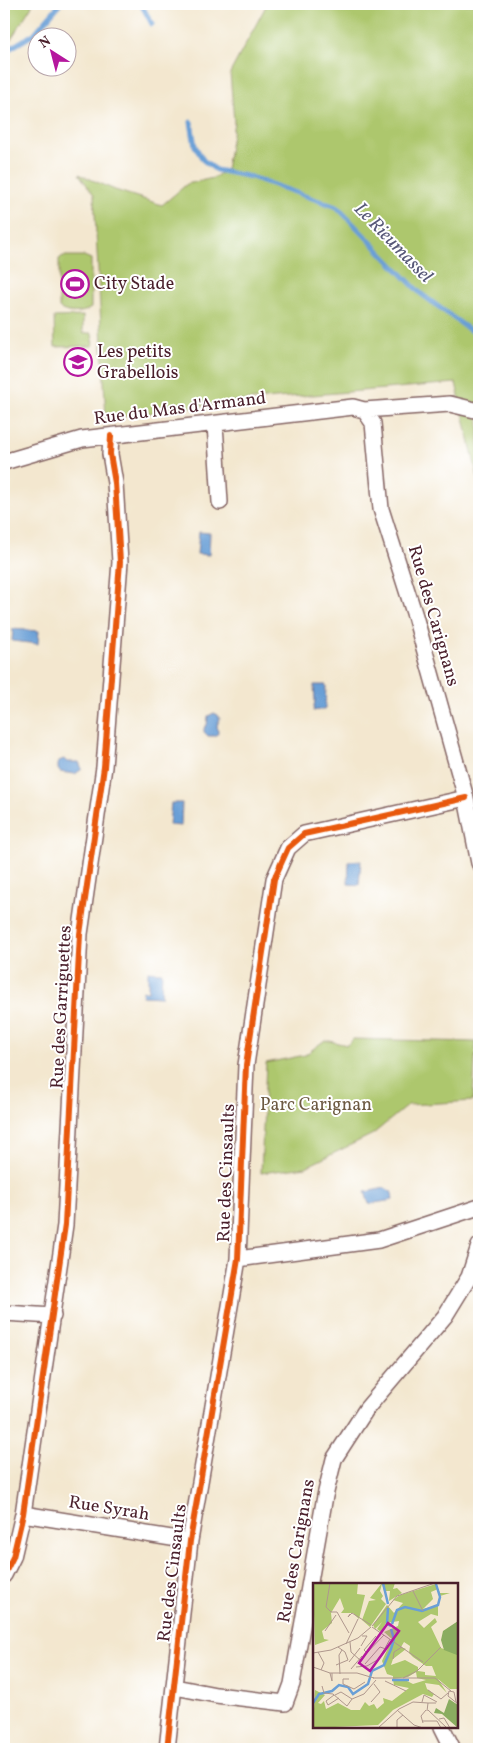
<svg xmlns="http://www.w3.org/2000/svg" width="483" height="1753" font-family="Vollkorn,serif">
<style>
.green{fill:#adc76d;stroke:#7c734c}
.water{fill:#699fd6;stroke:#5a5f80}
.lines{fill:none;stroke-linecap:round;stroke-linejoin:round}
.stream{stroke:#699fd6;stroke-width:5}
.minor-casing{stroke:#856564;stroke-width:18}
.minor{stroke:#fff;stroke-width:15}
.cycleway-casing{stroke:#fff;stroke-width:9}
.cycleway{stroke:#e8590c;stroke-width:6}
.labels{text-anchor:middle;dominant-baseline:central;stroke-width:4;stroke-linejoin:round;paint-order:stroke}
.poi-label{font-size:18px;fill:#4a1f2b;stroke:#fff;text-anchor:start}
.street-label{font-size:18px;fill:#4a1f2b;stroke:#fff}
.park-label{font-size:18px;fill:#6d5a42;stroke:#fff}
.water-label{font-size:19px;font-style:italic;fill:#585978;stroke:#fff}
.inset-river{fill:none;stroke:#699fd6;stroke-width:2.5}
.inset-road{fill:none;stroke:#af978d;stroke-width:1}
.view{fill:#b5179e;fill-opacity:0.15;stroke:#b5179e;stroke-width:2.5}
.inset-edge{fill:none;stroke:#4a1f2b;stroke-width:2.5}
</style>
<rect width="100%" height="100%" fill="#fff"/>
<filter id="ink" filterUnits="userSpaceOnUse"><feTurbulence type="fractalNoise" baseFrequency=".02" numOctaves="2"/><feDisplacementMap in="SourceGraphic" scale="10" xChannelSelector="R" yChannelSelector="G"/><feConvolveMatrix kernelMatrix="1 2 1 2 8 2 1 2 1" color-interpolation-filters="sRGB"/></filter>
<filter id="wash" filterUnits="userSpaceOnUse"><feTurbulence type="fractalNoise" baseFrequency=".0096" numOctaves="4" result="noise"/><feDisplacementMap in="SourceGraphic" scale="20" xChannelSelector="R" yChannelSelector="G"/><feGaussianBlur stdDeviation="1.12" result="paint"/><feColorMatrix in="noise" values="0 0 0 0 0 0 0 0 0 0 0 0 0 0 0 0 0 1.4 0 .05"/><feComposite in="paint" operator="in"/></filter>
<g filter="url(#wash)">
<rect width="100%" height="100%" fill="#f3e7cf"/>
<!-- green -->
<path class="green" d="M4,4H33L4,50Z
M267,4H479V483L456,383L229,402L106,419L94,195L79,174L115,190L162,205L187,184L213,178L226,170L234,122L230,73Z
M63,256H84L91,259V308C83,314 66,314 59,308V259Z
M83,316V333H92L93,346L55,347L54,317Z
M353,1039L476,1042L473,1101L408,1105L373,1134L306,1167L261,1173L266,1063L305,1055L325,1040L347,1045Z"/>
<!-- water -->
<path class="water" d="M199,532L210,533L209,555L197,554Z
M13,629L39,631L38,644L12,641Z
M314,685H326L325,709L313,711L315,701Z
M214,713L218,715L220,719L217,725L218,733L216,736H208L204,732V728L207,725L208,716Z
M64,759L67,762H79L82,769L75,774L60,772L58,769V763L61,760Z
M171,803H182L181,826L169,825Z
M349,861H361L359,885L348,884Z
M148,971L162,972L161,997L142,996L143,991H148Z
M385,1188L392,1192L393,1200L369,1204L365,1192Z"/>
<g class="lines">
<!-- stream -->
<path class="stream" d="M141,4L152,24
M4,52L34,34L60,4
M191,122L195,146L203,160L216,170L251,177L337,207L420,293L479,337"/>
</g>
</g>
<g filter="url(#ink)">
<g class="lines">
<defs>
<path id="minor" d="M364,410L373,423L381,509L415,616L466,798L479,863
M215,424L220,502
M4,462L82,439L353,407L364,410L450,404L479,411
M238,1259L379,1240L479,1207
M4,1313L53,1316
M23,1514L190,1541
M4,1575L13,1557L23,1514L65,1225L80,934L104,767L120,562L115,483L110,454L111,436
M175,1687L216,1695L285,1703L292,1684L325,1496L334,1459L367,1408L445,1316L469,1277L479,1246
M442,1727L453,1749
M167,1749L190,1541L238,1259L246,1065L274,879L288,848L304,834L466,798"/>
</defs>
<!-- minor casing -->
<use href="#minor" class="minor-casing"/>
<!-- minor -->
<use href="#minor" class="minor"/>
<defs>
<path id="cycleway" d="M4,1575L13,1557L23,1514L65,1225L80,934L104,767L120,562L115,483L110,454L111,436
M167,1749L190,1541L238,1259L246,1065L274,879L288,848L304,834L466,798"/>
</defs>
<!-- cycleway casing -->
<use href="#cycleway" class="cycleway-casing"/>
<!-- cycleway -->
<use href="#cycleway" class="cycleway"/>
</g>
</g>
<!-- icons -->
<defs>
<symbol id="stadium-ring" viewBox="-11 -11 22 22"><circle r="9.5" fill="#fff" stroke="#b5179e" stroke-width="1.5"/><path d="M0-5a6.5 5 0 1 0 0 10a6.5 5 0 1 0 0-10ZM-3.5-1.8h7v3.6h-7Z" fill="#b5179e"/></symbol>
<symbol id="school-ring" viewBox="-11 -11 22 22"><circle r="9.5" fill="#fff" stroke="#b5179e" stroke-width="1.5"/><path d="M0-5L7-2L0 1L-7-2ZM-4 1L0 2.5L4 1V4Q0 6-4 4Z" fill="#b5179e"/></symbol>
</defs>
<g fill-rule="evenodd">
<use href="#stadium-ring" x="59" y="268" width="32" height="32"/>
<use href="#school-ring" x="62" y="346" width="32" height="32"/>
</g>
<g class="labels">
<!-- poi labels -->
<g class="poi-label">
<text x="94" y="284">City Stade</text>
<text x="97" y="352">Les petits<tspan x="97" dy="21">Grabellois</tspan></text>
</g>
<!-- street labels -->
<g class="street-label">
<text transform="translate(180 409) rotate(-7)">Rue du Mas d'Armand</text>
<text transform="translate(433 616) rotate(74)">Rue des Carignans</text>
<text transform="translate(62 1007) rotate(-87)">Rue des Garriguettes</text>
<text transform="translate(227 1173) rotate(-88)">Rue des Cinsaults</text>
<text transform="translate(109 1509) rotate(9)">Rue Syrah</text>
<text transform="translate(297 1551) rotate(-80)">Rue des Carignans</text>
<text transform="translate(173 1573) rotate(-83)">Rue des Cinsaults</text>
</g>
<!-- park labels -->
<g class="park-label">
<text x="316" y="1105">Parc Carignan</text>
</g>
<!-- water labels -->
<g class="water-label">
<text transform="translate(393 243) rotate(46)">Le Rieumassel</text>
</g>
</g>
<!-- overview -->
<g transform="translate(313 1583)">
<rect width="145" height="145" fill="#f3e7cf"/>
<path d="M0,0H45L44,11L52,12L46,36L40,30H28L31,26L27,15L18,30L19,40L9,48L11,56L16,57L2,62ZM69,0H82L80,6L84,5L89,10L76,18L77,8H71L69,1L67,8L70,13L68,16L73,21L57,44L49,37L56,18L63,17L57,15ZM123,1L127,10H137L127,13L125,6L118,9L120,16L110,26L125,22V33L118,31L105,39L111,45L122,35L124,39L118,44L128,65L145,71L144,106H137L125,96L134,110L126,102L112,100L114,106L121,111L119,114L110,111L80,127L65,142L0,145L2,107L12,112L5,120L8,121L11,118L13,126L25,120L38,127H47L52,119L56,123L61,121L64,126L71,120L70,115L79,118L96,105L81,102L80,97H92L100,101L113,97L104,95L103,89L95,94L80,96V93L74,91L69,78L79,56L71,49L85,43L86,38L73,40L68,49L64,46L69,39L62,46L60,42L74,22L81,30L90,20L80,17L87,12ZM91,59L97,63L96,70L100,74L113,83H119L123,93L112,92V89L105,88V84L92,77L78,82L80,76L93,66L88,64Z" fill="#adc76d" fill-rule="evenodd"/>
<path d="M145,38V71L144,72L131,67L128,57L130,48ZM136,116L145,122V145L129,131L121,130L123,125L131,130Z" fill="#8aac60"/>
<path class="inset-river" d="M70,0L75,21M75,25L74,41L78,43M79,41L84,27L92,24L109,28L125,22L127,14L123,1M79,97H96M0,120L6,111L19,108L26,102L35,104L40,111L55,101L59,88L71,82L78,66L81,56L78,46"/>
<path class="inset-road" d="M17,0L13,24L18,29H24L36,50M100,8L110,28M37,31L35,34L39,30L58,42M59,43L84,13L122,0M59,44L110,79M12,48L23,32M37,59L38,69L47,77M33,61L45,36M48,63L54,53H49M5,69L11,80L8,87M0,70L18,67L45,55L58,44M54,70L51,67L63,53M80,76L81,69L89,64M47,77L71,52M36,79L47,65M52,81L67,64L73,66M23,82L35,77L32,69L25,64M0,84L17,90H44L61,95M43,84L54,83L66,76L77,56M38,86L49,73M17,90L19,98V90M27,91L26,72L29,67M60,95H122L138,108M90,95L104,88L128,64M36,96H30V101L41,106L52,99M72,98L93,108M9,103L11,110L20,111L34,123L39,116M115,107L128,116L135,110M21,112L13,118L15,122L26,115M22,112L28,109L39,116M39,116L51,111L63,97M58,119L67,109L61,101M109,119L111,112L124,119M143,119L141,109L136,108L135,113L145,121M84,127L101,142L110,145M115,127L134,145M114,128L115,120H123M126,136L131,135L137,145M109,138H124L128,145M110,140L108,133L113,127M65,145L86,126L100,119L115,120M84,145V137L90,132"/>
<path class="view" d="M75,40L86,48L57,88L46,80Z"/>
<rect width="145" height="145" class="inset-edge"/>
</g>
<!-- margin -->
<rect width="483" height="1753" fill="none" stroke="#fff" stroke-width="20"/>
<!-- north arrow -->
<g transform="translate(52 52) rotate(324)"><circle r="24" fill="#ffffff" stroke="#b7a5aa"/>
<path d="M0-4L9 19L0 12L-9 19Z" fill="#b5179e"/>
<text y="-8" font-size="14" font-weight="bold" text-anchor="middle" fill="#4a1f2b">N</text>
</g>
</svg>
